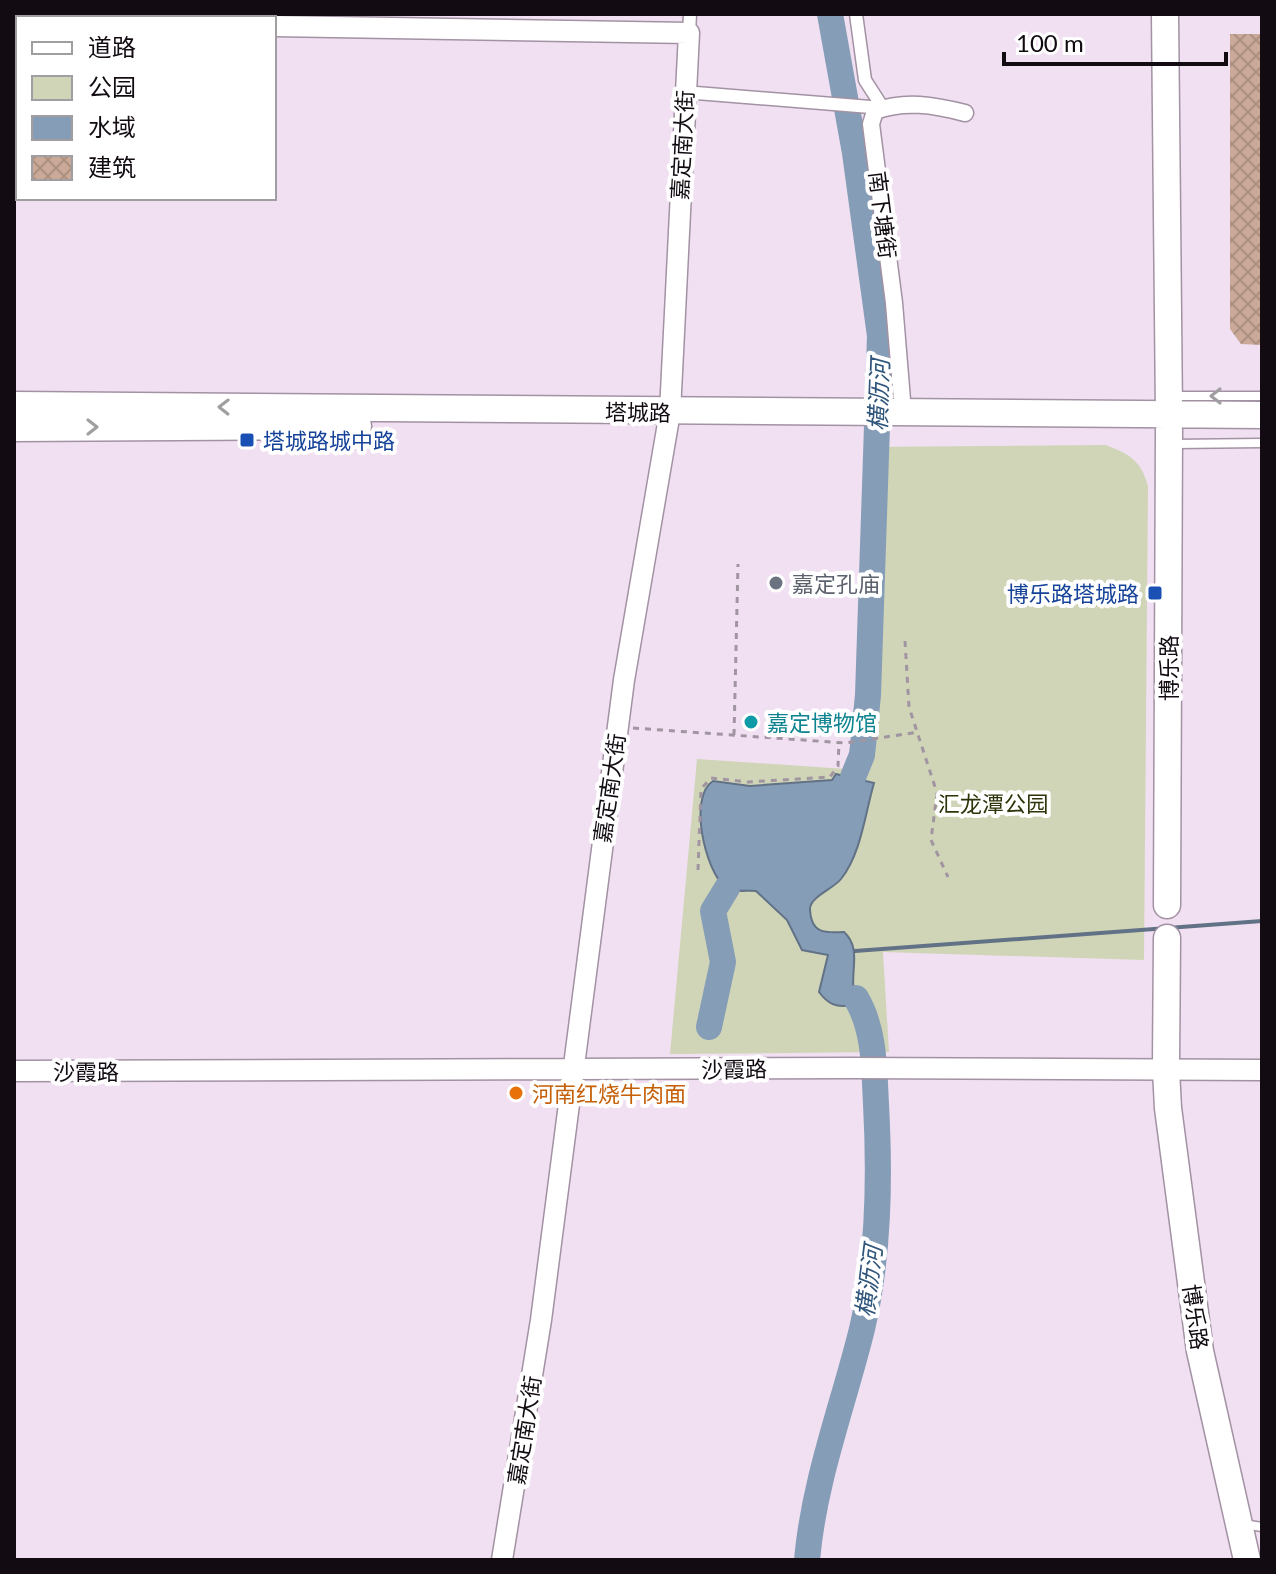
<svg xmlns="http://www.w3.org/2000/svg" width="1276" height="1574" font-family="Lato,'Noto Sans SC',sans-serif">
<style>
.green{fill:#d0d5b7}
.water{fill:#859db7;stroke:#627286;stroke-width:2}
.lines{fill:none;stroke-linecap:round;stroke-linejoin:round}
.stream{stroke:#627286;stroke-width:4}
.river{stroke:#859db7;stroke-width:26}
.building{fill:url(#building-cross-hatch)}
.service-casing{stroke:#a292a3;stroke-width:11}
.pedestrian-casing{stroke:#a292a3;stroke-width:15}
.minor-casing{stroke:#a292a3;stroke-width:19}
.tertiary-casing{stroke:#a292a3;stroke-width:23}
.primary-casing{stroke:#a292a3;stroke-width:29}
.path{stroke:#a295a2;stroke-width:3;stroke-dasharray:6 6;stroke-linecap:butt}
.service{stroke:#fff;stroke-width:8}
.pedestrian{stroke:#fff;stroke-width:12}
.minor{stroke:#fff;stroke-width:16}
.tertiary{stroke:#fff;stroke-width:20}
.primary{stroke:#fff;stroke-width:26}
.oneway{stroke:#a09ea0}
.transit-dot{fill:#1a4fb4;stroke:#fff;stroke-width:3}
.worship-dot{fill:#6b7280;stroke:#fff;stroke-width:3}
.culture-dot{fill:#0f9aa8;stroke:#fff;stroke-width:3}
.food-dot{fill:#e8710a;stroke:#fff;stroke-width:3}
.labels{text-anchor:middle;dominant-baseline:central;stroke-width:8;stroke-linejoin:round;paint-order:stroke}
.street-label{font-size:22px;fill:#120c12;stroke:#fff}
.transit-label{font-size:22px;fill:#164399;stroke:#fff;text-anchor:start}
.worship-label{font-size:22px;fill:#5b616d;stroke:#fff;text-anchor:start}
.culture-label{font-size:22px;fill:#0d838f;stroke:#fff;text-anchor:start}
.park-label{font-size:22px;fill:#2e3309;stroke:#fff}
.food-label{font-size:22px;fill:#c56008;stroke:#fff;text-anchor:start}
.water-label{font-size:24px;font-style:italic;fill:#2f557b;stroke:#fff}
</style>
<defs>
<pattern id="building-cross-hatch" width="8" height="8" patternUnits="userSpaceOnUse" patternTransform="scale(2)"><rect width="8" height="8" fill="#caa998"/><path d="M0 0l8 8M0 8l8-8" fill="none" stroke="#ac9082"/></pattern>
</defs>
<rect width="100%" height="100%" fill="#f1e0f2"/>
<!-- green -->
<path class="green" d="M1106,445C1129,454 1141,460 1148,486L1144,960L883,952L889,1052L670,1054L697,759L846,769L857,714L866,447Z"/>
<!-- water -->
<path class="water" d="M836,774L874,783C865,814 861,854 841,879C833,889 810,897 810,909C811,934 825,933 844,932C864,950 847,976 856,998L851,1005C836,1008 828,1004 819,992L828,955L802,950L787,920L756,891C747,890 732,893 725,887C705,870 688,797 713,781L750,786L832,780Z"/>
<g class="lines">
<!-- stream -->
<path class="stream" d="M855,951L1262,921"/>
<!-- river -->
<path class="river" d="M830,14L855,153L880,336L868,695L862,755L853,777
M709,1027L723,962L713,911L727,888
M807,1560C814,1480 843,1406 862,1329C879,1256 880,1179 876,1104C874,1068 875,1030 856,998"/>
</g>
<!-- building -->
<path class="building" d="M1230,34H1262V345L1241,344L1230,329Z"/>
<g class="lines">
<defs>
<path id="service" d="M1171,396H1262
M1174,444L1262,443
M1243,1524L1262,1527"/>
<path id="pedestrian" d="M856,14L865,80L883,108
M689,33L690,14
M684,92L883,108"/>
<path id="minor" d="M903,412L894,303L871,124L875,111C905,100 934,105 965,113"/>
<path id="tertiary" d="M14,21H18
M274,26L689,33L670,412L624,680L541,1320L502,1560
M14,1071L852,1068L1262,1070"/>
<path id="primary" d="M1165,14L1169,414
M14,405L1262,415
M14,428L358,426
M1167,905L1169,430
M1166,1063L1167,938
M1166,1070L1168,1108L1200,1351L1247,1560"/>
</defs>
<!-- service casing -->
<use href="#service" class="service-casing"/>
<!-- pedestrian casing -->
<use href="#pedestrian" class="pedestrian-casing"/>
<!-- minor casing -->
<use href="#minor" class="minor-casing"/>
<!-- tertiary casing -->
<use href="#tertiary" class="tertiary-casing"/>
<!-- primary casing -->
<use href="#primary" class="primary-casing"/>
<!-- path -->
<path class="path" d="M905,641L909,707L937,793L931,840L948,877
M633,728L845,743L919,732
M734,735L738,564
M698,870L701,789L711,778L748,782L830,777L838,766L839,742"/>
<!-- service -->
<use href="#service" class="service"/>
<!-- pedestrian -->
<use href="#pedestrian" class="pedestrian"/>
<!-- minor -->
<use href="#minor" class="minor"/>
<!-- tertiary -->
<use href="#tertiary" class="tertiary"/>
<!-- primary -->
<use href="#primary" class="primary"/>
</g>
<!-- one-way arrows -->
<defs><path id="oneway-chevron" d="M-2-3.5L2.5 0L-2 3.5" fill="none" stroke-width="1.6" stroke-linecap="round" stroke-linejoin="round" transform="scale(2)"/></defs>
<g class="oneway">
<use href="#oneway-chevron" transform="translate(1216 396) rotate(180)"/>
<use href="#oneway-chevron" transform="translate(224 407) rotate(-179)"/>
<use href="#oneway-chevron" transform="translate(92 427)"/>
</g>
<!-- markers -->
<g class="transit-dot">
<rect x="239" y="432" width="16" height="16" rx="4"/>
<rect x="1147" y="585" width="16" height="16" rx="4"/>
</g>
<circle class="worship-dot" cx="776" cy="583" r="8"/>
<circle class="culture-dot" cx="751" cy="722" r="8"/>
<circle class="food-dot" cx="516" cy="1093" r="8"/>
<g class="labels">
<!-- street labels -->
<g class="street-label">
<text transform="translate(682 145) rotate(-87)">嘉定南大街</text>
<text transform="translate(883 215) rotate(83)">南下塘街</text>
<text transform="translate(638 412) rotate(1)">塔城路</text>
<text transform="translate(1168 668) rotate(-90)">博乐路</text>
<text transform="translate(609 788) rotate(-82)">嘉定南大街</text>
<text transform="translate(734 1069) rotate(-1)">沙霞路</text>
<text x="86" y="1071">沙霞路</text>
<text transform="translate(1196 1317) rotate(82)">博乐路</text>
<text transform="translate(524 1430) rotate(-81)">嘉定南大街</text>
</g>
<!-- transit labels -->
<g class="transit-label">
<text x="263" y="440">塔城路城中路</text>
<text x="1139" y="593" text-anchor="end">博乐路塔城路</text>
</g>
<!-- worship labels -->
<g class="worship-label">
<text x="792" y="583">嘉定孔庙</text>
</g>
<!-- culture labels -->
<g class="culture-label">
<text x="767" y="722">嘉定博物馆</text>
</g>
<!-- park labels -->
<g class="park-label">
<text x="993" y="803">汇龙潭公园</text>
</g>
<!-- food labels -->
<g class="food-label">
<text x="532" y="1093">河南红烧牛肉面</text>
</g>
<!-- water labels -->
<g class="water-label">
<text transform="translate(878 395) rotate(-88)">横沥河</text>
<text transform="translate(868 1281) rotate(-83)">横沥河</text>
</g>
</g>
<!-- border -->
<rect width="1276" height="1574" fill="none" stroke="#120c12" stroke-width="32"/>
<!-- legend -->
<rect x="16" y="16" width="260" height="184" fill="#ffffff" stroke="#a09ea0" stroke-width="2"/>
<rect x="32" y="42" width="40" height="12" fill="#ffffff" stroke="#a09ea0" stroke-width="2"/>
<text x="88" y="56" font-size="24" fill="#120c12">道路</text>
<rect x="32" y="76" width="40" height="24" fill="#d0d5b7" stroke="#a09ea0" stroke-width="2"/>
<text x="88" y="96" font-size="24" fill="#120c12">公园</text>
<rect x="32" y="116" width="40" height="24" fill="#859db7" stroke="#a09ea0" stroke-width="2"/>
<text x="88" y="136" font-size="24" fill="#120c12">水域</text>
<rect x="32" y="156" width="40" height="24" fill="url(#building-cross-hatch)" stroke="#a09ea0" stroke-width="2"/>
<text x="88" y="176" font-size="24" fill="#120c12">建筑</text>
<!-- scale -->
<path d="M1004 52v12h222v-12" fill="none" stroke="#120c12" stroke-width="4"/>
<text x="1016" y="52" font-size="24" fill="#120c12" stroke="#ffffff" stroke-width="6" paint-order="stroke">100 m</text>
</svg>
